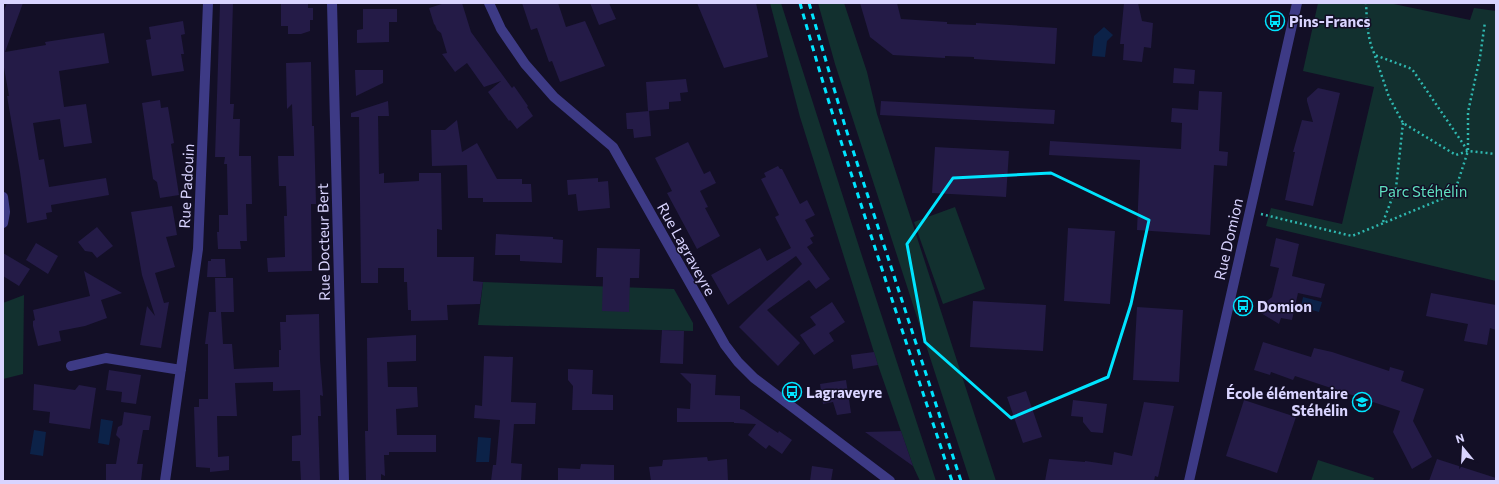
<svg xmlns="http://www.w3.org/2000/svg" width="1499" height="484" font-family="Commissioner,sans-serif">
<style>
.green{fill:#12302f}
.water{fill:#0c2248}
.building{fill:#241b47}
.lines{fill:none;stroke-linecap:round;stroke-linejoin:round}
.path{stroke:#2fb8b0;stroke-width:2.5;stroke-dasharray:2 3;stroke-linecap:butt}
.minor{stroke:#3d3a85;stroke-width:10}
.rail{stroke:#00e5ff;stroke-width:3;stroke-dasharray:6 5;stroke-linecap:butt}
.marked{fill:none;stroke:#00e5ff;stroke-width:3;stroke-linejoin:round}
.labels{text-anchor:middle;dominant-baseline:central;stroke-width:3;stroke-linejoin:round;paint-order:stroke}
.poi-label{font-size:15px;font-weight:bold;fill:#d9d4ff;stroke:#130f26;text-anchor:start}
.street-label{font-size:15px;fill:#d9d4ff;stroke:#130f26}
.park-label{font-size:15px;fill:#5fe0c0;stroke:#130f26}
</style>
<rect width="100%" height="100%" fill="#130f26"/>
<!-- green -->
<path class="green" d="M770,3H781L862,256L936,481H920L913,466L878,365L800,117Z
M818,3H844L867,72L877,114L996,481H970L835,64Z
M1318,3H1389L1470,20L1474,8L1496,11V281L1266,226L1271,208L1342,224L1374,87L1303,71Z
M955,207L985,289L943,304L914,222Z
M483,282L674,289L693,323V331L478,325Z
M24,295L23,374L3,379V303Z
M1318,460L1374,478L1373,481H1311Z"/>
<!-- water -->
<path class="water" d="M1104,27L1113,35L1107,41L1105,57L1092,56L1094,36Z
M1303,297L1322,302L1319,312L1301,307Z
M101,419L113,421L109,445L98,443Z
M34,430L46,432L43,456L30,454Z
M478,437L491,438L489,462H476Z"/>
<!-- building -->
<path class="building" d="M7,3H23L5,52L46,45L45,42L104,33L109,63L59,71L64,107L86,104L92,143L64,147L60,119L33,123L39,160L44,159L49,187L106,178L109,195L51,205L52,212L46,213L47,219L27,223L20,172L7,96H9L3,62V13Z
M220,3H233L230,104H234L233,119H240L239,156H251L252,204H246L247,241H240L241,249H218L217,232H219V215H228L227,164H224L225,157H215Z
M281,3H308V8H313V20H310V31L301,34H288V26H281Z
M445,3H462L471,32L512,88L514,86L528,106L527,107L533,116L517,129L510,120L509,121L488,92L501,81L484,87L467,63L455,72L442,54L447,53L441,33L437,30L435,25L434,24L429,8Z
M522,3H558L566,27L585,21L605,66L560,82L552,61L549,62L537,28L531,30Z
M590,3H609L616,19L599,25Z
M697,3H756L768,57L724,68Z
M860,3H897L901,19L947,22V24L976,25V23L1057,28L1055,64L974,59V57L945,56V58L893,55L870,37Z
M1124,3H1138L1142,21L1153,23L1151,48L1144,47L1142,62L1123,60L1124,44H1120Z
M363,9H397V22H389V42L357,43V30L363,29Z
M183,21L185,34L181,35L184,54H181L184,71L152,76L146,40L151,39L149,27Z
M311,62L312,126H314L316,204H311L312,271L268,272L267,258L285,257L284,216H287L286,186H279L278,156H294L292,104L287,109L286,63Z
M1174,68L1195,70L1194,84L1173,83Z
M355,70H383V83L356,96Z
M686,79L688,92L680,93L681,101L669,102V109L648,111L646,82Z
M1318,88L1340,93L1313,206L1285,200L1295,152H1293L1302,120L1313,122L1307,101V98Z
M1199,91L1222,92L1219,151L1228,152L1227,166L1214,165L1210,235L1137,230L1140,160L1049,155L1050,141L1181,149L1182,123L1171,122L1172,108L1198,110Z
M160,100L161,108L168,107L174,143L171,144L179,195L160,198L157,182L153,179L142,103Z
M388,101L389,116H378L379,174L384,173V183L419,181V173H441L442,230L437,229V257H474L473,281L483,282L480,304L447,305L448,320L411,321V310H408L407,282H404V268H378V283H361L359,117H351V113Z
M881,101L1055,110L1054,124L880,115Z
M649,111L651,136L634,138L633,129H627L626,113Z
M457,120L462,152L477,143L497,179H522V184H531L532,202H483V198H468L467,165L432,166L431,130H445Z
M688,142L704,174L710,171L716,183L700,191L708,207L705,208L720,236L697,249L667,193L672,191L655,158Z
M935,147L1009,151L1006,197L932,193Z
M778,166L780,169H782L800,204L807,200L815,215L805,220L814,236L810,238L813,243L807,247L830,279L816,289L809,280L767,310L800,343L778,366L739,327L802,264L796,256L728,305L711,275L760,248L767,261L791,248L775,217L779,215L761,179L766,177L764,173Z
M598,178V182L608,181L610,208L578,211L576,194L568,195L567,180Z
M172,206L177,235L166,237L175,267L155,273L164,303L169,302L161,348L140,345L147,306L155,316L142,275L131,212Z
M97,227L113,246L97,258L92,252L85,251L78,242Z
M1068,228L1115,231L1110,304L1064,301Z
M496,234L553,237V239L563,240L562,263L520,261V255H495Z
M1276,238L1299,244L1292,276L1325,284L1321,298L1298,293L1292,320L1281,318L1279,324L1256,310L1272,297L1279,268L1270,266Z
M36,243L58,256L48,274L26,260Z
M597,248L640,249L639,278H630L629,312L602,311L603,277H596Z
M3,253L30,269L19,286L3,276Z
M211,259H225L226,277H207L208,261H211Z
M84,271L122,293L101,300L107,318L85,326L59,331L61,341L38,346L33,326V321L35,320L33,310L90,296Z
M215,278H233L234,312H221L223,344H232L234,369L279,367V350H281L280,322H286V315L319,314L320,360L323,396L320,395L321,416H318L320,481H301L300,461H292V436L301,435L300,390L273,391V382L235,383L237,416H217L218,457L229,456V470L210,472V468L196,467L194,407H199V399H208V344H205L209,312H216Z
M1431,293L1496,305V330L1490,328L1487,345L1464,341L1468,324L1426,316Z
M973,301L1046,305L1043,351L970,347Z
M832,302L845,322L829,333L834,341L814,355L800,335L816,325L810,317Z
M1137,307L1183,310L1179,382L1133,380Z
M662,330L684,331L683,364L660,363Z
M416,335V361L387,362L388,387H417L418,407L396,409L397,435H436V452H389V455H384L385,476L381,474V481H366L365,431H368L367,338Z
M1263,342L1311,357L1314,348L1332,352L1389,371L1390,367L1404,371L1401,381L1424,389L1413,421L1432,457L1412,469L1393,432L1400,411L1295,376L1293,380L1271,372L1270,375L1254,370Z
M874,352L878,365L853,369L851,355Z
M484,356L513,357L511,402L536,403L535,424H514L511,463L522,464L521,481H491L493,465H496L500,420L474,418L475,405L482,406Z
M568,369L593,370L592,394L613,395V410H572L573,386L568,380Z
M109,370L141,375L136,404L121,402L122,392L106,390Z
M680,373L716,375L715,395L740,396V409L744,410L778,433L779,431L792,440L782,454L769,445L766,449L748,435L756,424L734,423V422H677V408L690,409L691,384Z
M846,380L851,413L837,415L833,402L823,404L820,384Z
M34,384L75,390L79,385L96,388L90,429L49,423L50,412L33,410Z
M1026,391L1042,437L1023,443L1007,397Z
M1073,400L1107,404L1103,433L1091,432L1083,422V417L1071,416Z
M1244,400L1296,417L1277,473L1226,456Z
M1144,402L1174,406L1158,477L1155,476L1154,481H1045L1049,459L1085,462V461L1112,465L1114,452L1132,456Z
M124,412L151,416L149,430H143L137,464H143L141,481H106V464H116L120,439L116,435L118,427L122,425Z
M901,431L913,466L865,432Z
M707,457L708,461L727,459L728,481H651L649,467L662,466L663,460Z
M1437,459L1496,478V481H1429Z
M581,464L614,465V481H558V468L580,469Z
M812,466L833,469L831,481H810Z"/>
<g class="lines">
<!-- path -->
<path class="path" d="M1375,56L1389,97L1403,123L1456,155L1468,151L1496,154
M1468,150V112L1480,57L1485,22
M1261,214L1352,236L1454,194L1468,151L1412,69L1375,55C1367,39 1367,21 1366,3
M1383,222L1396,188L1403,123"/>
<!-- minor -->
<path class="minor" d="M332,3L344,481
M489,3L501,29L525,64L554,97L613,147L725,345L738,362L754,378L890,481
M3,197L5,212L3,223
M71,366L106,358L181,370
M165,481L198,249L208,3
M1189,481L1297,3"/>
<!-- rail -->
<path class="rail" d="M800,3C845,164 900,322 952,481
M809,3L845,126L961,481"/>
</g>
<!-- marked area -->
<path class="marked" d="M1051,173L1149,220L1131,304L1108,377L1011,418L925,342L907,244L953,178Z"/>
<!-- icons -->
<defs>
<symbol id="bus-ring" viewBox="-11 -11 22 22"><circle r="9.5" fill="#130f26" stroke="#00e5ff" stroke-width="1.5"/><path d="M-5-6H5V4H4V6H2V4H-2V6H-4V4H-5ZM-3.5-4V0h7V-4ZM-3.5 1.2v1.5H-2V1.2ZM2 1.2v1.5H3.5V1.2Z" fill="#00e5ff"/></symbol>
<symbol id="school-ring" viewBox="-11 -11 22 22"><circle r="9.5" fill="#130f26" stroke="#00e5ff" stroke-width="1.5"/><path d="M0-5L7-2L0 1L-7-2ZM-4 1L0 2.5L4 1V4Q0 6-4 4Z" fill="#00e5ff"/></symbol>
</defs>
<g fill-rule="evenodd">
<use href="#bus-ring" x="1264" y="10" width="22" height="22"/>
<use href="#bus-ring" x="1232" y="295" width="22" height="22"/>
<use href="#bus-ring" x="781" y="381" width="22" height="22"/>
<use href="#school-ring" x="1351" y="391" width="22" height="22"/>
</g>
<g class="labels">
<!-- poi labels -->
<g class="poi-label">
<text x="1289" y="21">Pins-Francs</text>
<text x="1257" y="306">Domion</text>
<text x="806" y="392">Lagraveyre</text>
<text x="1348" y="393" text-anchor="end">École élémentaire<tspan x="1348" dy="17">Stéhélin</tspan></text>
</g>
<!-- street labels -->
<g class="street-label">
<text transform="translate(186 186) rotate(-87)">Rue Padouin</text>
<text transform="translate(1228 239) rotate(-77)">Rue Domion</text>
<text transform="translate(323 242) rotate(-91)">Rue Docteur Bert</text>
<text transform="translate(687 249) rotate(61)">Rue Lagraveyre</text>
</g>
<!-- park labels -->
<g class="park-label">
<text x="1423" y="191">Parc Stéhélin</text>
</g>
</g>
<!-- border -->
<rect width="1499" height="484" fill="none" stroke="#d9d4ff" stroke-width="8"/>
<!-- north arrow -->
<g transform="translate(1463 448) rotate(342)" stroke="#130f26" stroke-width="3" paint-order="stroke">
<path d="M0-3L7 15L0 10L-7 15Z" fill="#d9d4ff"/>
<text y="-6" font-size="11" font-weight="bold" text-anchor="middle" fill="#d9d4ff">N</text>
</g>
</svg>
